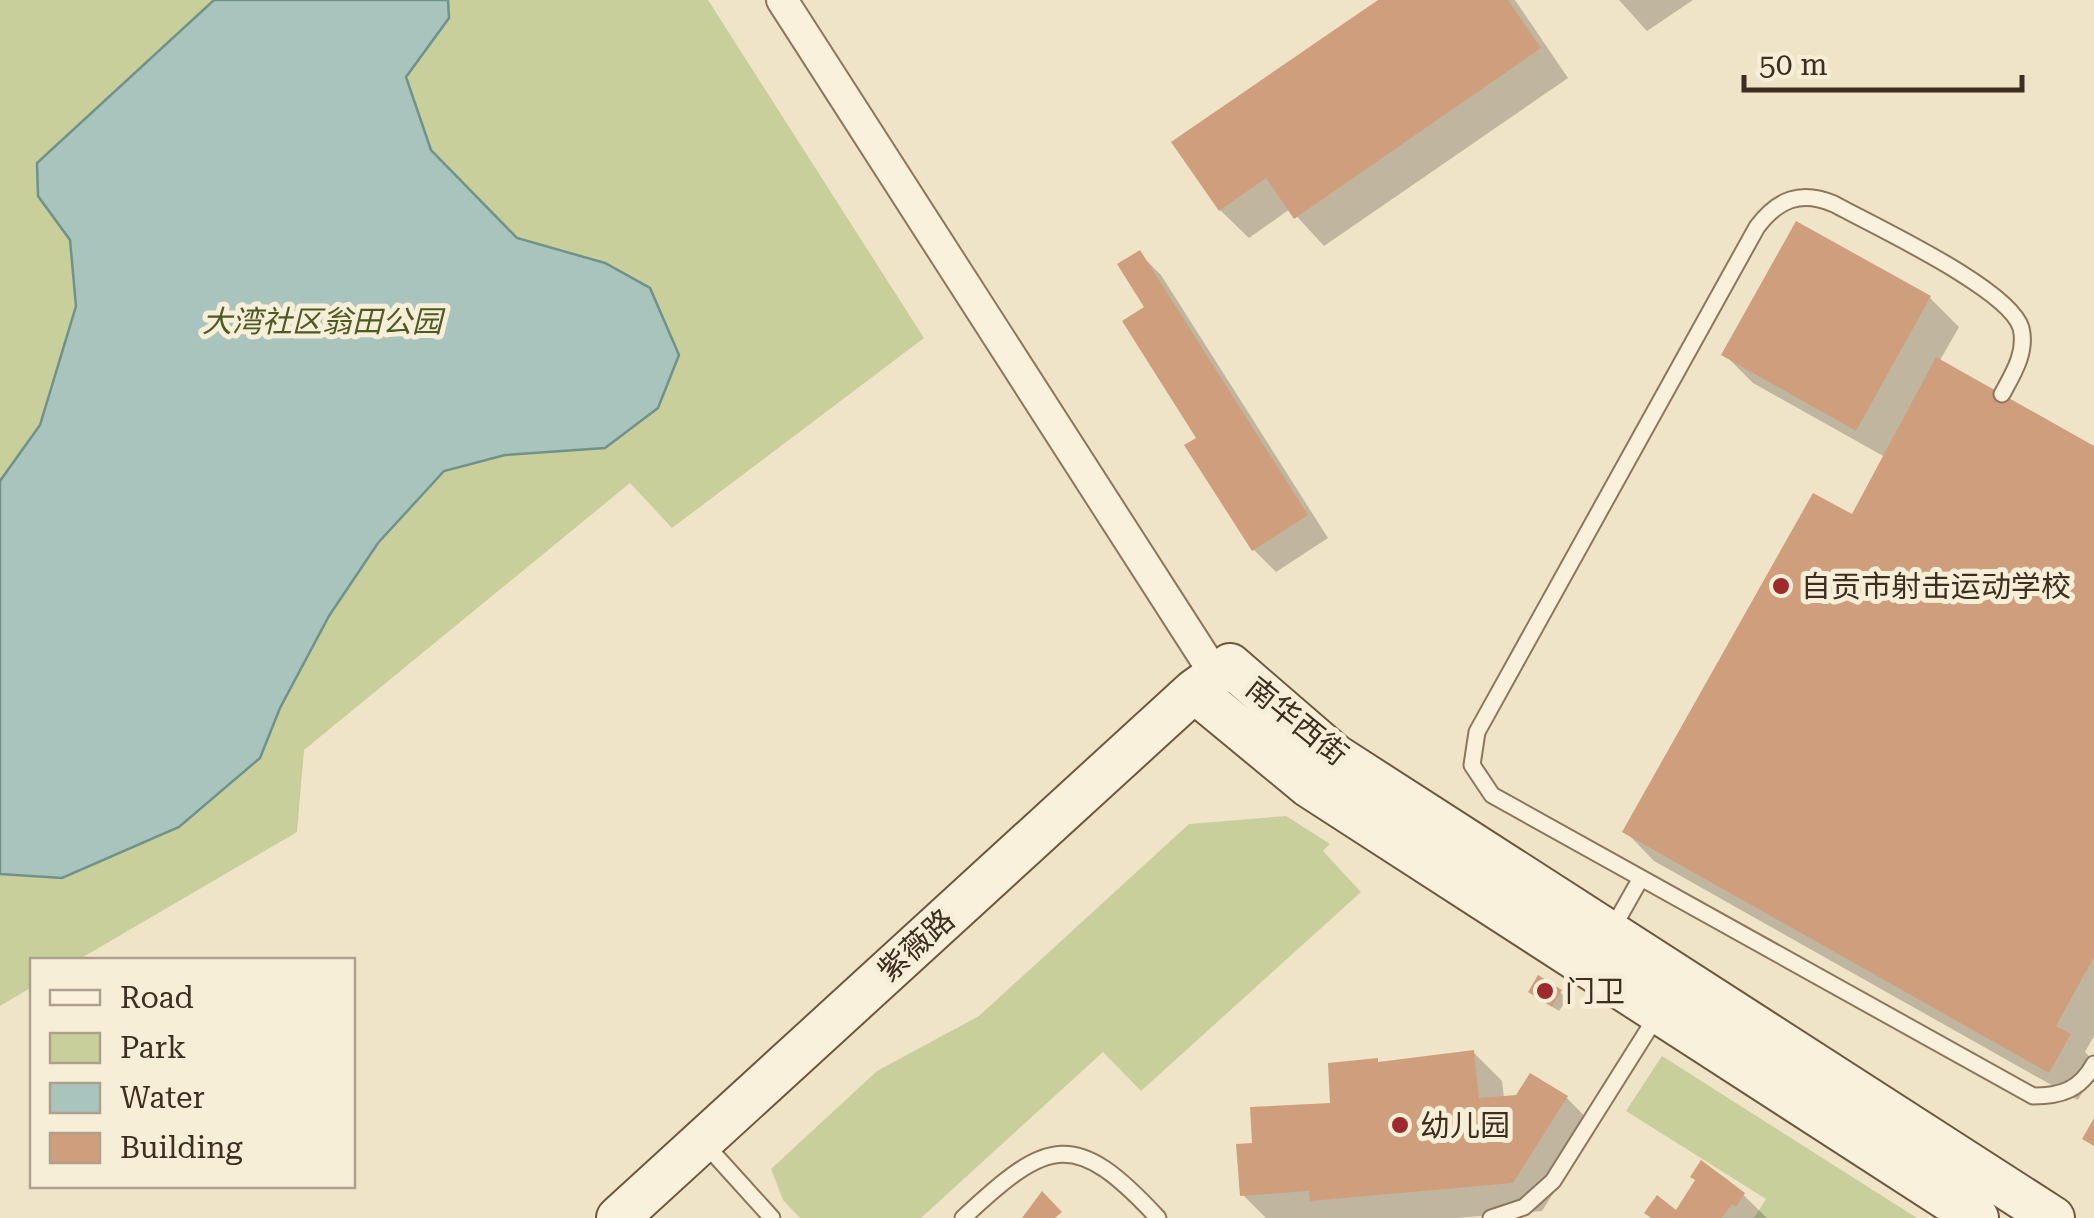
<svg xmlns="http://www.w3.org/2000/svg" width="2094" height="1218" font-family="'Roboto Serif','Noto Sans SC',serif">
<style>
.green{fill:#c9cf9b}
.water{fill:#a9c4bc;stroke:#6f938a;stroke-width:2.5}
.shadow{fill:#0003}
.building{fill:#cf9f7d}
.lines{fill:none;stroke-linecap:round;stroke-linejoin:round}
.lane-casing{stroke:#8d765c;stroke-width:19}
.street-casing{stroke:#8d765c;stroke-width:34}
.secondary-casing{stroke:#6f573f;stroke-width:46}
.lane{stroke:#faf1dc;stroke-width:15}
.street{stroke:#faf1dc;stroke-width:30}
.secondary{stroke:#faf1dc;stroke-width:42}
.poi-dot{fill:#9e2a2b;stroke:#f7eed8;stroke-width:4}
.labels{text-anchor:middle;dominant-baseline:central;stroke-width:10;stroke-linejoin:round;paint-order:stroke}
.park-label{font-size:30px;font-style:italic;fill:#4d5a26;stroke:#f7eed8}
.poi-label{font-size:30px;fill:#3d2e20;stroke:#f7eed8;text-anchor:start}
.street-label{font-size:30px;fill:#3d2e20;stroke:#f7eed8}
</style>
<rect width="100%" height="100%" fill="#f0e4c8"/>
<!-- green -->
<path class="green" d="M0,0H708L924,338L672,528L630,483L304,750L297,832L78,960H32V987L0,1006Z
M1286,816L1330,844L1323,851L1361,892L1141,1091L1103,1052L921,1218H800L783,1200L771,1169L877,1071L979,1016L1189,824Z
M1662,1056L1917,1218H1754L1766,1199L1626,1111Z"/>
<!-- water -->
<path class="water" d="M214,0H448L449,18L406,77L431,150L517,238L605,263L650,288L679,355L658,408L605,448L505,455L444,471L378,543L329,616L280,708L260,758L179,827L62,878L0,874V481L40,425L76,306L70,240L38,196L37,163Z"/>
<!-- shadow -->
<path class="shadow" d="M1382,0H1515L1568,78L1324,246L1290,209L1249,238L1220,210Z
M1619,0H1693L1647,31Z
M1797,224L1930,298L1959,327L1939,362L2094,449V1036L2085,1052L2094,1061V1072L2078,1100L1654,861L1626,832L1853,518L1885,457L1753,383L1724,354Z
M1139,253L1161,275L1328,538L1276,572L1254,550L1199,438L1148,308Z
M1560,992L1567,999L1559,1011L1538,998Z
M1474,1053L1502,1081L1504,1098H1567L1595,1127L1542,1211L1457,1218H1266L1243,1195L1255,1146L1424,1061Z
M1702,1163L1727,1179L1767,1218H1652L1676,1214L1698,1181Z"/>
<!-- building -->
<path class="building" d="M1378,0H1508L1541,48L1294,219L1266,178L1219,211L1171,142Z
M1796,221L1931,296L1856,431L1721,355Z
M1140,250L1308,515L1252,551L1184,445L1196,438L1122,321L1144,307L1117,264Z
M1936,357L2094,446V957L2056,1026L2071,1034L2049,1073L1622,832L1813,493L1852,514Z
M1538,975L1562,990L1552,1007L1528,992Z
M1474,1050L1479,1098L1516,1095L1530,1073L1568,1096L1513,1183L1310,1201L1309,1191L1240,1196L1236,1144L1252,1143L1250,1107L1330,1103L1328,1063L1378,1058V1062Z
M2094,1118V1146L2082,1139Z
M1701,1160L1745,1193L1736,1207L1732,1204L1722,1218H1651L1644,1213L1657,1195L1676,1210L1695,1180L1690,1177Z
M1042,1191L1062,1212L1055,1218H1022Z"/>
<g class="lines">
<defs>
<path id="lane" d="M2002,394C2013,374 2027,352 2021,328C2010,289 1874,226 1834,204C1801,190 1778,199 1757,227L1477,732L1472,765L1492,795L2033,1096C2061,1096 2080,1090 2094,1064
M1611,931L1641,878
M705,1144L772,1218
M963,1218C1048,1138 1075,1128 1158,1218
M1491,1218L1524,1207L1553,1181L1658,1014"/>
<path id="street" d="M782,0L1215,674"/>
<path id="secondary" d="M1194,691L1309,786L1977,1218
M618,1218L1194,691L1230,665L1334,755L2053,1218"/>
</defs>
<!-- lane casing -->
<use href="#lane" class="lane-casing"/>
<!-- street casing -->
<use href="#street" class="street-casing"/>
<!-- secondary casing -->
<use href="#secondary" class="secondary-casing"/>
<!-- lane -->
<use href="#lane" class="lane"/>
<!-- street -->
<use href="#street" class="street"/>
<!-- secondary -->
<use href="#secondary" class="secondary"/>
</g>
<!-- markers -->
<g class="poi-dot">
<circle cx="1781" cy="586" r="10"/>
<circle cx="1545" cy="991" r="10"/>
<circle cx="1400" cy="1125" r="10"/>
</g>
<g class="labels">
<!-- park labels -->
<g class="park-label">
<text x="322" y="321">大湾社区翁田公园</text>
</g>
<!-- poi labels -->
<g class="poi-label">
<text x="1801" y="586">自贡市射击运动学校</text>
<text x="1565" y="991">门卫</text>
<text x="1420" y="1125">幼儿园</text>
</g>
<!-- street labels -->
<g class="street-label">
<text transform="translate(1297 721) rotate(39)">南华西街</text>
<text transform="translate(916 945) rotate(-42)">紫薇路</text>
</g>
</g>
<!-- legend -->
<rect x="30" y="958" width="325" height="230" fill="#f7eed8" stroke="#ada18e" stroke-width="2.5"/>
<rect x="50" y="990" width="50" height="15" fill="#faf1dc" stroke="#ada18e" stroke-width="2.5"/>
<text x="120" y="1008" font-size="30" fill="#3d2e20">Road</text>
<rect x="50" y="1033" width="50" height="30" fill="#c9cf9b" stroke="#ada18e" stroke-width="2.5"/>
<text x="120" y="1058" font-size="30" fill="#3d2e20">Park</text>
<rect x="50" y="1083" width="50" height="30" fill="#a9c4bc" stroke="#ada18e" stroke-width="2.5"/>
<text x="120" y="1108" font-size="30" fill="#3d2e20">Water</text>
<rect x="50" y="1133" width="50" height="30" fill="#cf9f7d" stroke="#ada18e" stroke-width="2.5"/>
<text x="120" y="1158" font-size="30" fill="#3d2e20">Building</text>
<!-- scale -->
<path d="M1744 75v15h278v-15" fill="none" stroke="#3d2e20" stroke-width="5"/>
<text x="1759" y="75" font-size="30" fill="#3d2e20" stroke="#f7eed8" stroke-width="8" paint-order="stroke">50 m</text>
</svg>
